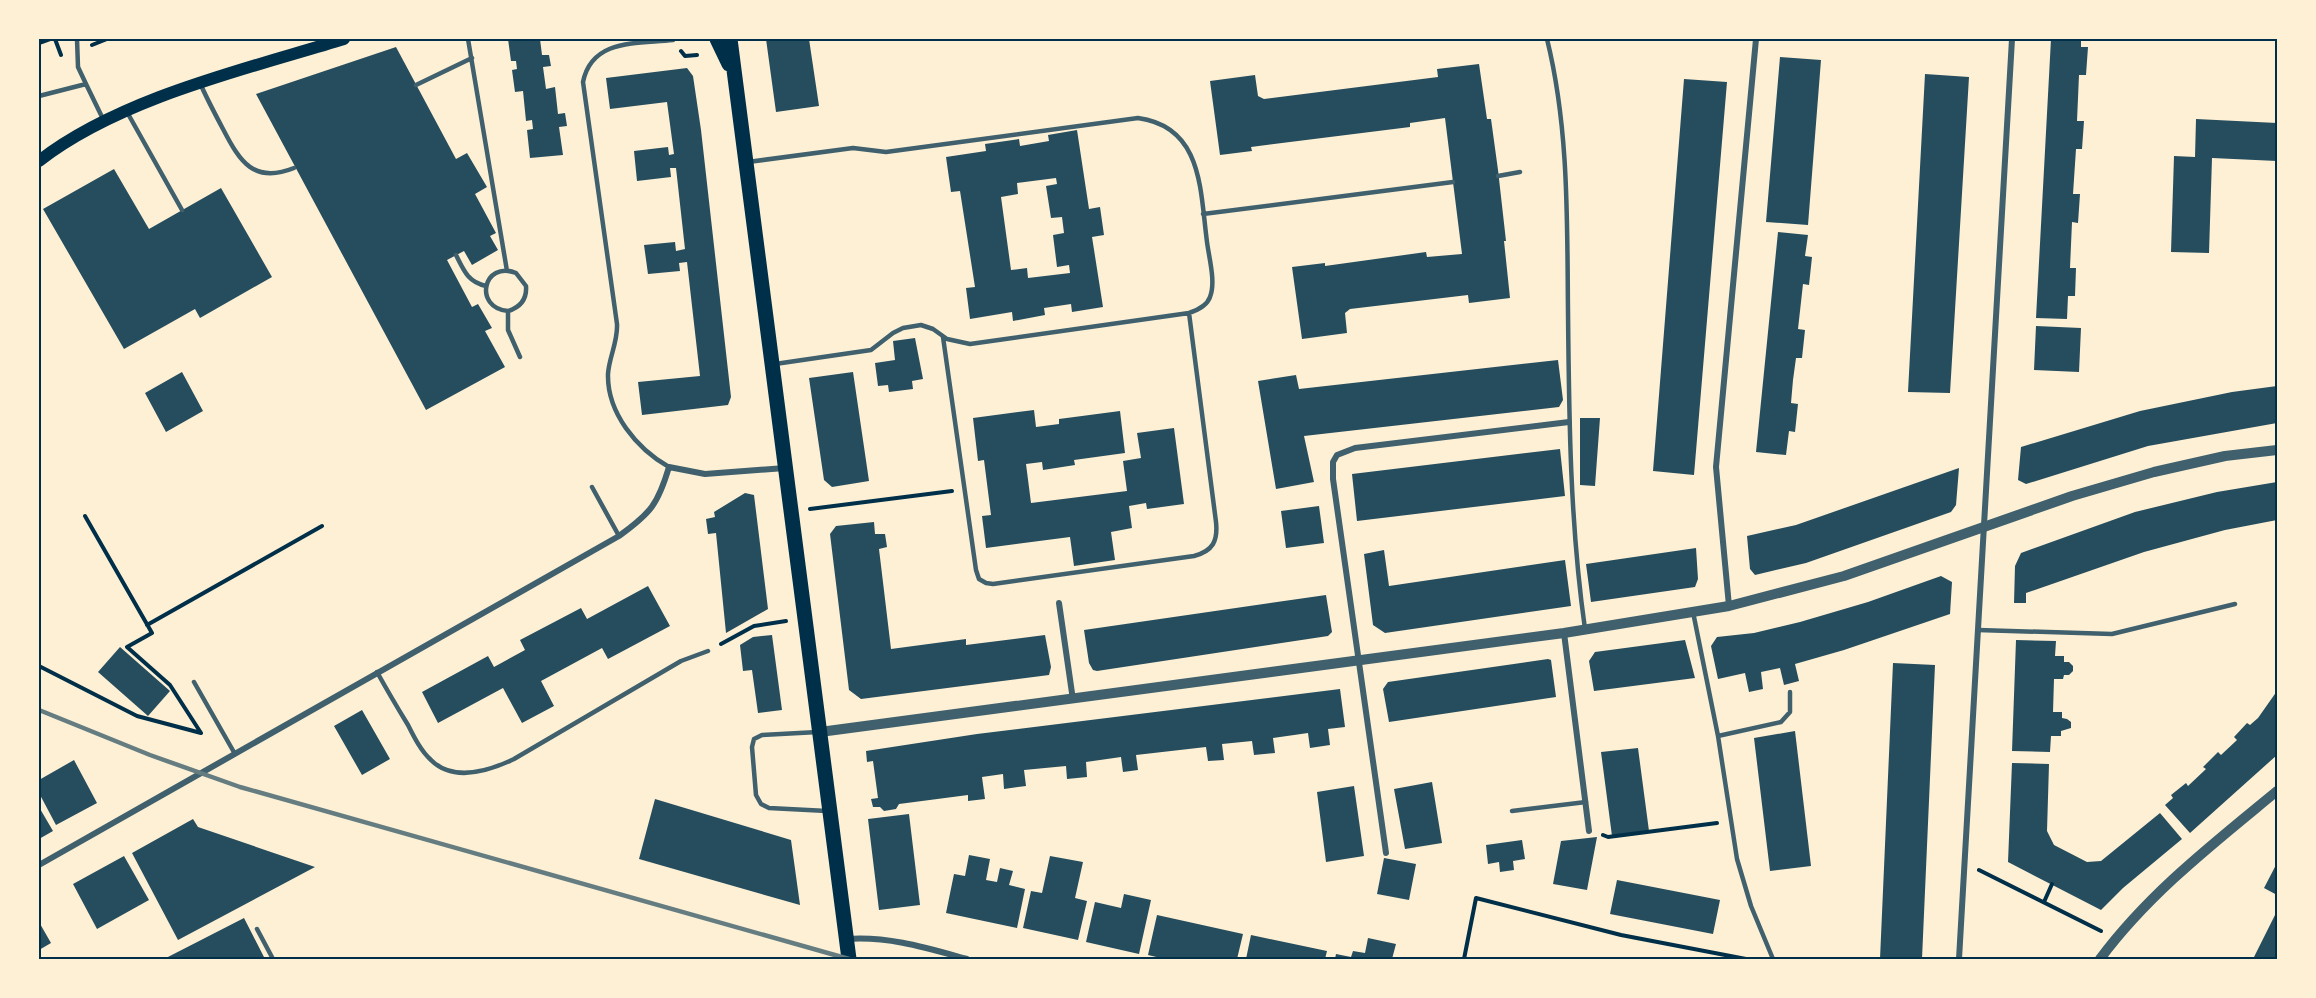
<svg xmlns="http://www.w3.org/2000/svg" width="2316" height="998" font-family="'Sofia Sans Condensed',sans-serif">
<style>
.building{fill:#264d5e;fill-rule:evenodd}
.lines{fill:none;stroke-linecap:round;stroke-linejoin:round}
.path{stroke:#003049;stroke-width:4}
.service{stroke:#3f606c;stroke-width:4.5}
.minor{stroke:#3f606c;stroke-width:6}
.tertiary{stroke:#3f606c;stroke-width:10}
.secondary{stroke:#003049;stroke-width:12}
.primary{stroke:#003049;stroke-width:15}
.rail{stroke:#657d81;stroke-width:4.5}
.neatline{fill:none;stroke:#003049;stroke-width:2}
</style>
<rect width="100%" height="100%" fill="#fdf0d5"/>
<!-- building -->
<path class="building" d="M508,39H540L542,55H549L551,66L543,67L546,89L555,87L558,114L565,113L567,126L559,127L563,155L530,158L527,130L533,129L532,120L526,121L523,91L515,92L512,70L517,69L516,61H511Z
M766,39H809L819,106L776,112Z
M2051,39H2081V47H2088L2086,75H2079L2077,121H2084L2082,149H2076L2073,194H2080L2078,223L2072,222L2070,268H2076L2075,296H2068L2067,319L2036,318Z
M396,47L456,159L467,153L487,187L475,194L496,233L490,236L498,250L472,265L464,251L447,260L472,307L478,304L492,328L485,331L505,367L426,410L256,94Z
M1780,57L1821,60L1808,225L1766,222Z
M1479,64L1487,119H1491L1498,170L1506,241H1504L1510,298L1469,303L1468,295L1350,309L1345,313L1347,333L1302,339L1292,267L1325,263V266L1426,252L1427,257L1462,254L1445,118L1410,123V127L1251,147L1252,151L1220,155L1210,81L1255,75L1258,96L1264,99L1438,77L1437,69Z
M687,68L693,76L701,130L731,397L728,405L642,415L638,382L700,376L687,262L679,263L680,271L648,274L644,245L675,242L676,251L685,249L676,168H670L671,177L637,181L634,151L668,147L669,155L674,154L667,102L610,109L606,78Z
M1925,74L1969,77L1950,393L1908,392Z
M1684,79L1727,82L1694,475L1653,471Z
M2196,119L2277,123V161L2212,158L2209,253L2171,252L2174,156L2195,157Z
M1077,130L1089,209L1100,207L1104,235L1092,237L1103,307L1072,312L1071,304L1044,308L1045,315L1013,321L1012,312L970,319L966,288L975,287L960,191L951,192L946,157L986,151L985,144L1019,139L1020,146L1049,141L1048,135ZM1056,178L1057,184L1046,186L1051,218L1062,217L1064,233L1053,235L1057,267L1069,265L1070,273L1028,278L1027,268L1011,270L1001,197L1018,194L1017,183Z
M114,169L149,229L221,188L272,277L200,318L195,309L124,349L43,209Z
M1778,232L1808,235L1805,256L1812,257L1809,285L1803,284L1798,329L1805,330L1802,358H1796L1793,380L1791,403L1798,404L1795,432L1789,431L1786,455L1756,452Z
M2036,326L2081,328L2079,372L2034,370Z
M915,338L923,379L912,381L913,389L889,392L888,385L878,386L875,363L895,360L893,341Z
M1558,360L1563,400L1559,407L1304,436L1314,482L1276,489L1258,381L1296,375L1299,389Z
M182,372L203,411L166,432L145,393Z
M853,372L869,481L832,487L824,480L809,378Z
M2277,386V423L2148,446L2026,484L2018,480L2021,447L2140,411L2232,392Z
M1034,410L1036,427L1059,424V419L1120,411L1125,453L1074,460L1075,465L1043,470L1042,462L1026,464L1031,503L1127,491L1123,461L1141,458L1137,433L1174,428L1184,504L1147,509L1146,503L1129,506L1132,528L1111,532L1115,560L1074,566L1070,537L986,548L982,516L991,515L984,460L978,461L973,418Z
M1580,418H1600L1595,486L1580,485Z
M1560,449L1565,496L1357,521L1352,474Z
M1959,468L1956,505L1951,512L1806,563L1755,575L1750,569L1747,536L1796,525Z
M2277,482V520L2225,530L2144,552L2026,593V603H2014L2015,566L2021,553L2135,512L2217,492Z
M745,493L754,495L768,609L726,633L716,533L708,534L706,519L715,517L714,512Z
M1319,506L1324,543L1286,548L1281,511Z
M874,522L875,534H885L887,547L879,549L891,649L966,639V645L1045,635L1051,667L1049,675L861,699L849,690L830,534L836,526Z
M1696,548L1698,579L1695,587L1591,602L1586,564Z
M1384,550L1389,586L1565,560L1571,606L1385,633L1373,625L1364,554Z
M1941,576L1952,582L1950,614L1844,650L1795,664L1799,681L1784,685L1780,668L1761,672L1763,689L1749,692L1745,673L1718,679L1711,646L1717,637L1754,633L1800,622L1868,602Z
M648,586L670,626L608,659L602,648L541,681L554,706L522,723L503,688L438,723L422,692L488,656L494,667L525,650L520,640L581,608L587,619Z
M1326,595L1332,632L1328,636L1097,671L1093,670L1089,663L1084,630Z
M772,635L782,710L758,713L752,670L743,671L740,645L753,637Z
M1685,640L1695,678L1594,691L1589,661L1595,652Z
M2016,640L2056,641L2055,656H2064V662H2069L2073,666V671L2069,675H2064L2063,679H2054L2053,712H2062V718L2067,719L2071,722V728L2061,731V736H2051L2050,752L2012,751Z
M120,647L170,691L148,716L98,672Z
M1548,659L1551,660L1556,697L1389,722L1383,689L1388,682Z
M1893,663L1935,665L1922,959H1880Z
M1340,689L1345,727L1328,729L1330,745L1310,748L1308,733L1273,738L1275,753L1254,755L1252,741L1222,744L1224,760L1208,761L1206,747L1136,755L1138,770L1123,772L1121,757L1086,762L1087,777L1067,779L1066,766L1024,770L1026,786L1004,789L1003,774L982,777L985,799L968,801V795L899,804L896,809L884,811L880,807H873L871,799L878,798L873,761L867,762L866,751L977,734Z
M2277,691V755L2190,833L2165,805L2173,798L2171,795L2186,783L2188,786L2206,769L2203,767L2218,752L2221,755L2237,740L2234,737L2247,723L2250,725L2258,718Z
M362,710L390,759L362,775L334,726Z
M1795,731L1811,866L1770,871L1754,738Z
M1638,748L1649,831L1612,836L1601,752Z
M74,760L97,803L56,825L39,793V780Z
M2012,763L2049,764L2047,831L2054,845L2087,862L2101,861L2160,813L2182,839L2123,888L2101,910L2008,862Z
M1432,782L1442,843L1405,849L1394,789Z
M1354,786L1364,856L1326,862L1317,792Z
M655,799L791,840L800,905L639,859Z
M39,807L53,831L39,839Z
M909,814L920,905L879,910L868,819Z
M193,819L198,827L315,867L178,940L132,853Z
M1597,837L1587,890L1553,884L1561,841Z
M1522,840L1525,859L1513,861L1514,870L1500,872L1499,862L1488,864L1486,845Z
M969,855L990,859L986,880L997,882L1000,868L1013,871L1009,885L1025,889L1017,928L946,913L954,874L965,876Z
M124,856L149,900L97,929L73,884Z
M1050,856L1083,862L1075,898L1087,901L1078,940L1023,928L1031,891L1042,893Z
M1384,858L1416,864L1409,900L1377,894Z
M2277,863V895L2264,888Z
M1617,880L1720,900L1713,934L1610,914Z
M1124,894L1151,900L1139,954L1086,942L1095,902L1121,908Z
M2277,911V959H2253Z
M1157,915L1243,934L1237,959H1165L1148,955Z
M244,918L265,959H164Z
M39,922L51,943L39,950Z
M1251,935L1327,951L1325,959H1246Z
M1368,938L1396,944L1392,959H1335L1336,954L1351,957L1353,951L1365,953Z"/>
<g class="lines">
<!-- path -->
<path class="path" d="M55,39L61,55
M39,43L50,39
M92,45L107,39
M681,51L685,56L697,55
M810,509L952,491
M85,516L152,633L127,647L170,685L201,733
M147,625L322,526
M721,644L754,626L786,621
M39,666L137,716L201,733
M1603,835L1608,837L1717,823
M1979,870L2101,931
M2044,902L2052,884
M1464,959L1476,898L1621,935L1746,959"/>
<!-- service -->
<path class="service" d="M77,39L78,67L86,84
M468,39L507,271
M1547,39C1569,128 1567,220 1568,311C1569,417 1570,524 1585,629
M200,83C207,99 215,114 223,129C240,162 254,184 294,168
M416,85L472,58
M39,96L86,84L103,119
M127,112L182,210
M748,162L853,148L886,152L1138,118C1203,127 1200,190 1207,242C1209,258 1216,282 1210,297C1207,306 1198,310 1189,313L970,344L947,339L933,329L921,325L903,328L893,333L871,350L775,364
M1498,176L1520,172
M1203,214L1453,182
M456,255C464,271 468,282 486,286
M508,311C473,308 483,260 516,273L526,286C527,299 521,307 508,311V330L520,357
M943,337L976,570L979,579L986,583L993,584L1194,556C1213,551 1218,541 1216,522L1189,313
M669,467C637,449 607,413 608,374C609,357 618,342 617,324L583,82C592,38 638,44 673,40
M592,487L619,536
M1693,612L1718,736L1737,859L1751,906L1773,959
M1978,630L2112,634L2235,604
M377,672C387,690 397,707 408,725C414,737 421,751 431,760C454,783 489,771 514,759L681,661L708,651
M194,682L235,754
M818,732L762,735L754,739L752,747L756,795L761,804L769,808L827,811
M1718,736L1781,722L1790,712V692
M1512,811L1586,802
M257,929L273,959"/>
<!-- minor -->
<path class="minor" d="M1059,603L1073,700
M1729,606L1716,467L1756,39
M1564,633L1589,831
M1386,853L1333,479V462L1337,455L1355,448L1569,422
M39,865L619,536C651,513 658,504 669,467L705,474L785,468
M847,939C889,936 927,948 967,959
M1959,959L2012,39"/>
<!-- tertiary -->
<path class="tertiary" d="M820,732L1564,633L1729,606L1844,576L2072,496L2154,472L2225,456L2277,450
M2100,959C2149,893 2214,843 2277,791"/>
<!-- secondary -->
<path class="secondary" d="M39,161C120,98 246,69 344,39"/>
<!-- primary -->
<path class="primary" d="M717,39L729,64
M730,39L849,959"/>
<!-- rail -->
<path class="rail" d="M39,710L150,755L240,787L849,959"/>
</g>
<!-- border -->
<rect width="2316" height="998" fill="none" stroke="#fdf0d5" stroke-width="81"/>
<rect x="40" y="40" width="2236" height="918" class="neatline"/>
</svg>
